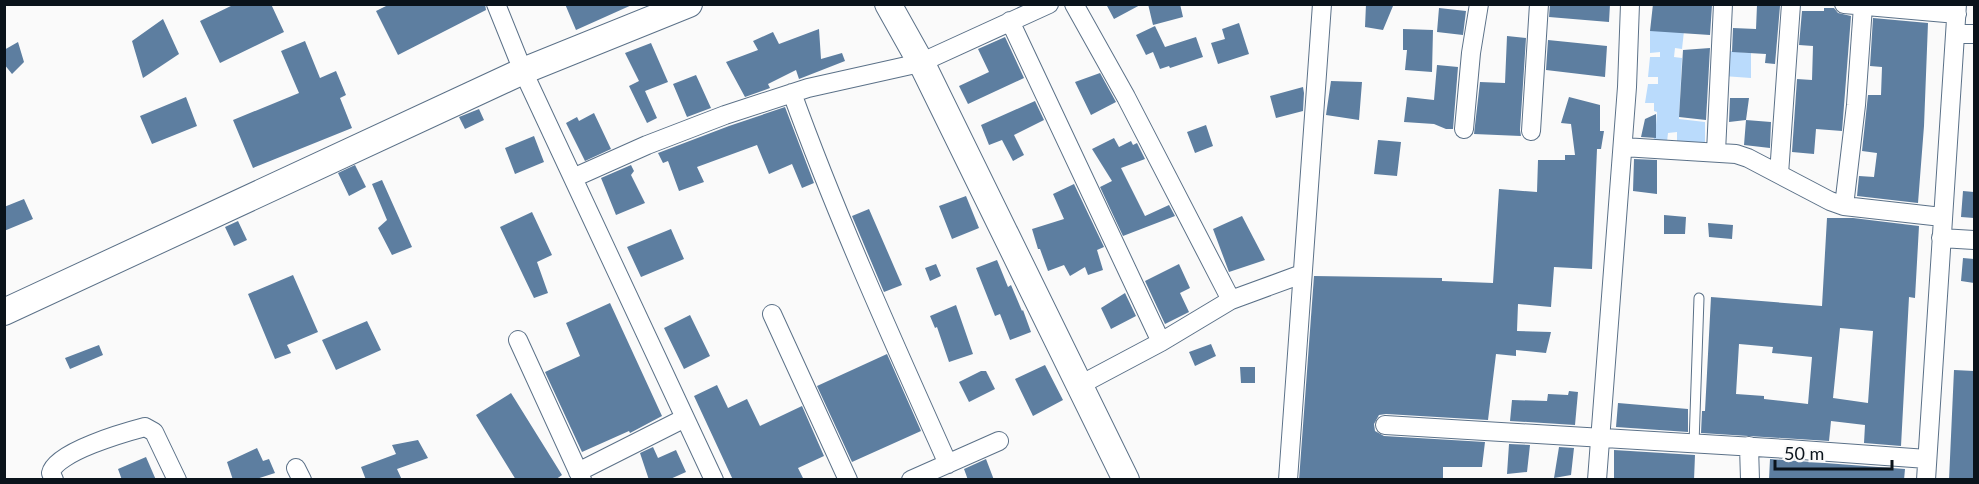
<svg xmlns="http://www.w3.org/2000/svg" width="1979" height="484" font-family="Lato,sans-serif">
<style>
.green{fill:#badbfc}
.building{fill:#5d7ea0;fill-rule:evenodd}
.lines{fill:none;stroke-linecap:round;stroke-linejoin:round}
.lane-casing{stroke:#5b7188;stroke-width:11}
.street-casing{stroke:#5b7188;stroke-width:20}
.secondary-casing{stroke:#5b7188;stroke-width:28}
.lane{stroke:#fff;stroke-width:9}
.street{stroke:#fff;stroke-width:18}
.secondary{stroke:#fff;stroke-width:26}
</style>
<rect width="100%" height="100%" fill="#fafafa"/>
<!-- green -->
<path class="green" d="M1650,31H1684L1682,49L1675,48L1674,57L1682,58L1679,119L1705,122V143H1677V132L1668,133L1667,142H1654L1653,125H1656L1657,112L1654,111V103H1645L1648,84H1658V77H1648L1650,57H1660V52L1650,53Z
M1730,51L1751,53V78L1723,76Z"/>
<!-- building -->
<path class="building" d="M235,4H271L284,32L220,63L200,21Z
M390,4H485L486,10L398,55L376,11Z
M565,4H634L576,30Z
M1106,4H1142L1114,19Z
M1148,4H1180L1183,17L1153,25Z
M1366,4L1393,6L1383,30L1365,27Z
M1550,4H1610L1609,22L1549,17Z
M1653,4L1712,5L1710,35L1650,31Z
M1757,5L1780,6L1775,64L1765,63L1766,54L1732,52L1733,28L1756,29Z
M1439,8L1466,11L1463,35L1437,32Z
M1824,8H1834L1838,13L1851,16L1842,131L1816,129L1814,154L1792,152L1797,79L1812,80L1813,46L1799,45L1802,11H1824Z
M1873,18L1928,23L1924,126L1918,203L1857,196L1859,176L1874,177L1877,153L1862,151L1868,95H1881L1882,67L1870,66Z
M163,19L179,54L143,78L132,41Z
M1239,23L1249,54L1218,64L1211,43L1225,39L1222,29Z
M1155,26L1165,47L1196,37L1203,57L1170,68L1169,66L1160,69L1153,52L1146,55L1136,35Z
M819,29L821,59L842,53L845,61L799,79L796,70L768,84L770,88L745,97L726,62L758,50L753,41L773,32L779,44Z
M1403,29L1433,30L1432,72L1405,70L1407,50H1403Z
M1507,36L1526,38L1520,130L1521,136L1474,134L1480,82L1505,83Z
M1005,37L1024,78L968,104L959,86L989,72L978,49Z
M1548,40L1607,46L1605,77L1546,70Z
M305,41L320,78L336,71L346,95L340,98L352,128L253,168L233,120L299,93L281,51Z
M18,42L24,62L12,74L4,64V50Z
M651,43L668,82L645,91L657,118L647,123L629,86L639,81L625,53Z
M1710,48L1706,120L1679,117L1683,50Z
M1437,65L1458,67L1453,129H1446L1434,124L1404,122L1407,97L1434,100Z
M1100,73L1116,102L1091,115L1075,82Z
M696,75L711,108L687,117L673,84Z
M1331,81L1362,82L1359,120L1326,115Z
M1303,87L1304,93L1303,111L1276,118L1270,96Z
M186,97L197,126L152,144L140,116Z
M1569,97L1600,105V131H1604L1601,149H1597L1592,269L1554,267L1551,307L1518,304L1517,331L1551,332L1546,353L1516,350V356L1496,354L1488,420L1386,414L1379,415L1374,424L1375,431L1384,436L1485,442L1482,467H1443V480H1299L1314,276L1442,278V281L1493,283L1499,189L1537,192L1538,160H1565V155H1575L1571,124L1561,123Z
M1730,98H1749L1746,120L1729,122Z
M1035,101L1044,120L1014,135L1024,155L1013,161L1002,140L989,145L981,125Z
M785,107L814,183L802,188L792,164L769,174L757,145L697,167L704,182L679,191L668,161L663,163L658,153L729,126Z
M479,109L484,120L465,129L459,117Z
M594,113L611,149L585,161L566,123L577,117L579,121Z
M1656,114V138L1641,137L1645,119Z
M1746,120L1771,122L1770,148L1744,145Z
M1206,125L1213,146L1195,153L1187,132Z
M534,136L544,162L515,174L505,148Z
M1114,138L1119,147L1131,141L1133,145L1137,143L1145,159L1121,168L1145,216L1169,205L1175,216L1123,236L1100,187L1112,181L1092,149Z
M1378,140L1401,142L1397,176L1374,174Z
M1634,159L1657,160V194L1633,191Z
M355,165L366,187L349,196L338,173Z
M631,165L634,171L631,175L645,203L616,215L601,178Z
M382,180L412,247L392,255L378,228L387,220L372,184Z
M1074,184L1104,247L1097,250L1103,270L1088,275L1085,267L1070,276L1064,265L1048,271L1040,249H1038L1032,229L1064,219L1053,194Z
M1963,191L1974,192V218L1961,217Z
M966,196L979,228L952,239L939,206Z
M24,199L33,219L4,231V207Z
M869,209L902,285L884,292L852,216Z
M532,212L552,255L537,262L548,293L534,298L500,227Z
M1664,215L1686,217L1685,234H1664Z
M1242,216L1265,260L1229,272L1213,229Z
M1827,218H1853L1919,226L1915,298L1909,297L1901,446L1864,443L1865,425L1831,421L1829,441L1701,433L1702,411H1705L1711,297L1822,306ZM1840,328L1873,331L1868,403L1833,398ZM1739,344L1773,347L1772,353L1812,357L1808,404L1764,399V396L1736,394Z
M238,221L247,240L234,246L225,227Z
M1708,223L1733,225L1732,239L1709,237Z
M671,229L684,259L641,277L627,247Z
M1963,258L1974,259V283L1961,281Z
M997,260L1008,287L1011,285L1022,311L1023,310L1031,332L1010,340L1000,314L995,316L976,268Z
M936,264L941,276L930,281L925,268Z
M1179,264L1190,288L1180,293L1189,312L1165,324L1145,281Z
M293,275L318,332L287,345L291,353L275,359L248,294Z
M1125,293L1136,316L1111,329L1101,308Z
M610,303L662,416L630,433L629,431L582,452L545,372L580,356L566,323Z
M956,305L973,354L949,362L937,327L935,328L930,316Z
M690,315L710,356L684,369L664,328Z
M367,321L381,350L336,370L322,340Z
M1211,344L1216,356L1195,366L1189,352Z
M99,345L103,355L70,369L65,358Z
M887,354L921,431L852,462L817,386Z
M1045,365L1063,400L1033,416L1015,379Z
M1240,367H1255V383H1241Z
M1954,370L1974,371V480H1949Z
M981,371H986L995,389L969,402L959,382Z
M717,385L728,408L747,399L760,426L802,406L824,456L798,468L804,480H733L694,396Z
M1569,391L1578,392L1575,425L1510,421L1512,400L1547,401L1548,394L1568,395Z
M511,393L562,475L555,480H516L476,415Z
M1618,403L1688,409V432L1616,427Z
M418,440L428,458L397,469L402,480H366L361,467L396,454L392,445Z
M1509,444L1530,445L1527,472L1507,474Z
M653,447L658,458L676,450L686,472L668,480H649L640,453Z
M1559,447L1574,448L1571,475L1554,478Z
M257,448L263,461L269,459L275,473L253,480H233L227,462Z
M1614,450L1695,455L1694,480L1614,479Z
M146,457L156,480H122L118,469Z
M986,459L994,480H968L964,469Z
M1770,459L1905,469L1904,480H1769Z"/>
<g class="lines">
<defs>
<path id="lane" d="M1694,444L1699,298"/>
<path id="street" d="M496,4L523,71L714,480
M1074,4L1126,97L1231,300L1302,274
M1844,4L1957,14
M1010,21L1161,342
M1955,34H1974
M792,93C838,220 893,341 948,464
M1464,129L1471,53L1479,4
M1531,131L1539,4
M1623,147L1736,154L1748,158L1830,201L1844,206L1942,217
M1716,152L1723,4
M1779,174L1791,4
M573,178L647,145L725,115L808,88L920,63L1049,4
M1844,206L1856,105L1863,6
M1941,238L1974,240
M772,314L848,480
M518,340L582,480
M1080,385L1161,342L1231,300
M1385,425L1788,449L1927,459
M1749,446L1750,480
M296,468L302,480
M578,472L685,418
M54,480L51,473C55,452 126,432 145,427L154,432L177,480
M911,480L999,441
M1288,480L1322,4
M1597,480L1627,87L1630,4
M1926,480L1957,4"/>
<path id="secondary" d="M888,4L925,70L1126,480
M4,312L523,71L689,4"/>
</defs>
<!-- lane casing -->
<use href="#lane" class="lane-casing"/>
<!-- street casing -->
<use href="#street" class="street-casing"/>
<!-- secondary casing -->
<use href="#secondary" class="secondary-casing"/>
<!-- lane -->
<use href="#lane" class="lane"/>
<!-- street -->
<use href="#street" class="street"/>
<!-- secondary -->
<use href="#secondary" class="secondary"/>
</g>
<!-- border -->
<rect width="1979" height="484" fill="none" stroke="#0a131b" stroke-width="12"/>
<!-- scale -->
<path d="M1775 460v9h117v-9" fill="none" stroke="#0a131b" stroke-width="3"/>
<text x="1784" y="460" font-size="18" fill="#0a131b" stroke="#fafafa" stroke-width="4.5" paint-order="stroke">50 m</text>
</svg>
